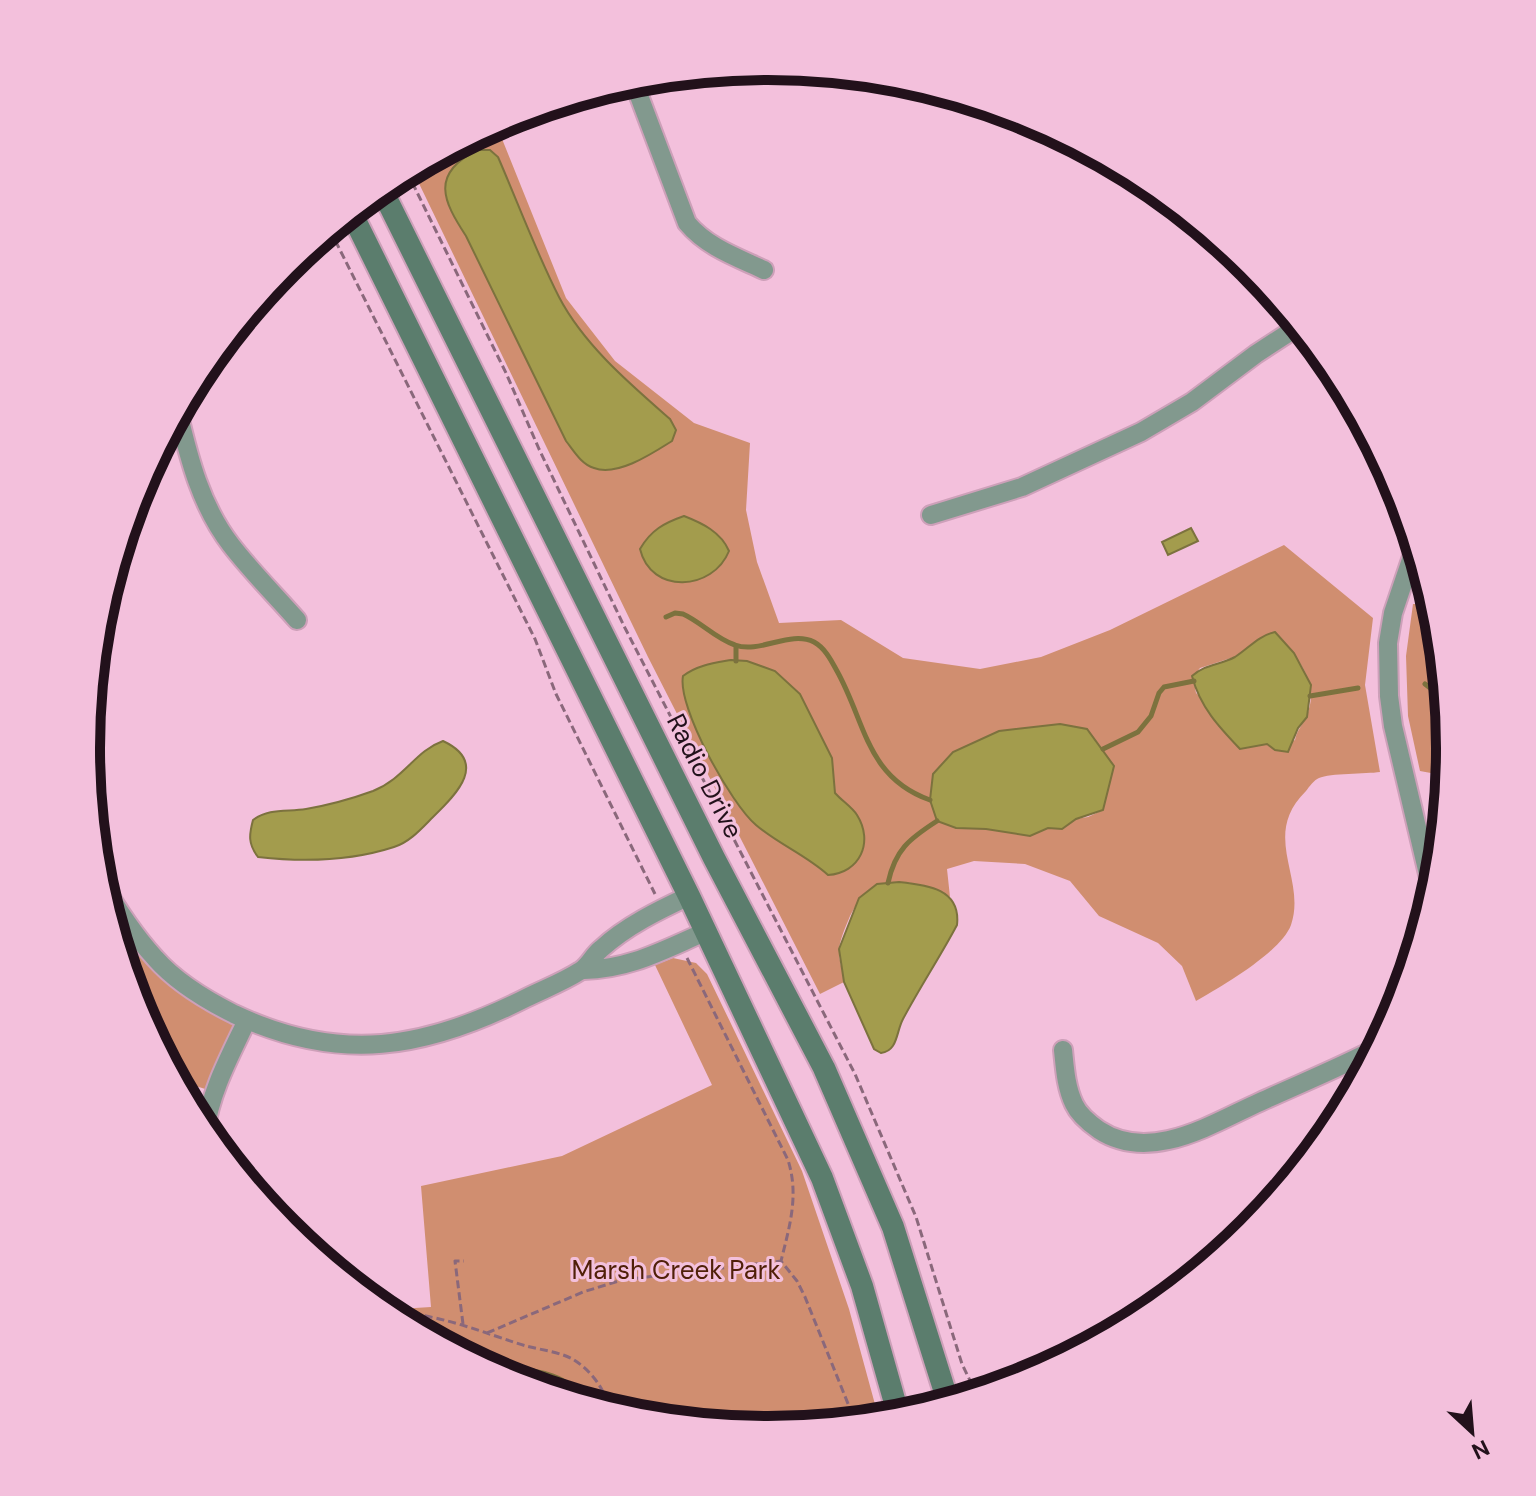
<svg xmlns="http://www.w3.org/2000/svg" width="1536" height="1496" font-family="'DM Sans',sans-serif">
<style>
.green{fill:#d08e70;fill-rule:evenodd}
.water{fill:#a39c4d;stroke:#7c723e;stroke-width:2}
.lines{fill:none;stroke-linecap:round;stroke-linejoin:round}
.stream{stroke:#7c723e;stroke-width:5}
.minor-casing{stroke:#cda0b9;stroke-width:22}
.secondary-casing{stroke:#cda0b9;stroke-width:26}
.path{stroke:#8a687b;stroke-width:3;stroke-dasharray:8 4;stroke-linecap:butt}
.minor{stroke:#82998e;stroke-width:18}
.secondary{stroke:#5b7d6d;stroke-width:22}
.labels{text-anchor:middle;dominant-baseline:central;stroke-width:6;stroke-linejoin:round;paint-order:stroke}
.street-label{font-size:26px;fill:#22111b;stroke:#f3c0dc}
.park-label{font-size:26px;fill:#502008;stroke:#f3c0dc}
.rim{fill:none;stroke:#22111b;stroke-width:10}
</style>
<rect width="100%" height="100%" fill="#f3c0dc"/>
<!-- green -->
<path class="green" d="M496,124L566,298L615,361L694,423L750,443L746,510L757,562L779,623L841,620L903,658L980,669L1041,657L1110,630L1284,545L1373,618L1365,685L1380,772C1366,774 1330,773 1319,778C1314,780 1309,787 1306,791C1260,836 1307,878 1291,925C1281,952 1221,987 1196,1001L1182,966L1158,943L1099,916L1070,881L1025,864L974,861L947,869L950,897C911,877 872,871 850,916C846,926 839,941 839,951C839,961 843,972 844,982L820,994L648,657L412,169ZM1275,632C1296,655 1322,684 1306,717C1302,726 1297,730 1295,740L1275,750L1267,744L1252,745L1196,693L1193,677L1200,668L1234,657ZM1087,729L1114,766L1103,810L1088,817L1076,819L1062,828H1048L1030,836L986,829L956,828L953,752L999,731Z
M1413,604H1433L1437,615L1450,748L1447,776L1420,771L1408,716L1406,656Z
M99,881L156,960L247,1020L215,1092L176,1080L138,1009Z
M673,958L696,963L707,974L802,1171L849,1309L879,1419L768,1430L635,1417L507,1378L433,1339L432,1328L416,1329L383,1310L431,1307L421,1186L562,1156L712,1085L655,965Z"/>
<!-- water -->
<path class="water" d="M477,150H490L498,157C518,203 536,252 559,297C584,345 630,384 670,419L676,430L672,441C653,453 617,477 594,468C581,464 574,451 566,441L466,236C443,201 430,174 477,150Z
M684,516C702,523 721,532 729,551C713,591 651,595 640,549C651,530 664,523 684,516Z
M1191,528L1198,541L1168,555L1162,542Z
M1275,632L1294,653L1311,685L1307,717L1298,728L1288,752L1275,750L1267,744L1240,749C1219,727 1200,707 1192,676C1205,664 1220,665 1235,657C1249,648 1258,636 1275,632Z
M731,660L747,661L775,671L800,694L832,758L835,793C842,801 852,807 857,815C874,842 860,873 828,875C806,855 778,844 756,825C731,804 677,707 683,676C697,665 714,663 731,660Z
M1060,724L1087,729L1114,766L1103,810L1076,819L1062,829L1048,828L1030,836L986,829L956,828L937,821L930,800L933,774L953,752L999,731Z
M443,741C488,762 458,793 433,817C422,828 410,842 394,847C351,861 302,862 258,857C248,844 249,835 253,820C269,808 287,812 306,809C329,805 351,799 373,791C405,778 415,751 443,741Z
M899,882C928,885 961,889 957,925C940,957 920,987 903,1019C896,1032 898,1051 881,1053L874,1049L844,982L839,949L859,898L877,884Z
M509,1367C539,1369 570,1373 586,1402L507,1378L491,1370Z"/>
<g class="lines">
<!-- stream -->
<path class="stream" d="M666,617L675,613L683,614C701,622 716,639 735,645C760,654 790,630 814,642C825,648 831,660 837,671C866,723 866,777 930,800
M736,661V646
M1425,684L1434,691L1446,708
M1310,696L1358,688
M1103,749L1138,732L1151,716L1159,693L1164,687L1194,681
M888,883C895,850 909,839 937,821"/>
<defs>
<path id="minor" d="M633,80L687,223C707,247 736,257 764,270
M178,412C189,459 201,506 231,545C251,571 275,595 297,620
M931,515L1022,487L1141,432L1192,402L1256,354L1299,326
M1416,545L1393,613L1388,643L1389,696L1393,726L1433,895
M99,878C115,906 133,934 155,958C176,982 206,1000 234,1014C340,1064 425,1049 526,998C544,989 563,982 580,971C589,966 593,955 601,949C626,926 659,910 689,896
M584,970C630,969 663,950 705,932
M1063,1050C1065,1069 1066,1087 1074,1104C1079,1115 1089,1123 1099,1130C1151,1164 1213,1123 1260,1102C1299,1084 1339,1068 1377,1048
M205,1132C210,1092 230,1056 247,1020"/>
<path id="secondary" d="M381,188L714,858L824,1068L893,1227L944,1389L945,1404
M351,212L689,896L822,1178L862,1286L899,1417"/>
</defs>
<!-- minor casing -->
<use href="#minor" class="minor-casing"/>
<!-- secondary casing -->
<use href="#secondary" class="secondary-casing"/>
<!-- path -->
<path class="path" d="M407,172L506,373L539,449L625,628L855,1074L916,1217L962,1364L976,1393
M330,230L535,639L556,694L655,894
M687,958L788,1160C799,1195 790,1225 781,1261
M389,1315C423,1307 492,1336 526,1346C541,1350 561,1352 574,1360C590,1370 606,1389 608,1409
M463,1324L455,1261H464
M487,1333L583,1292L622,1280L781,1261L797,1281L805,1297L855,1421
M976,1393L1013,1382L1075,1353"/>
<!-- minor -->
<use href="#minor" class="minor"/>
<!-- secondary -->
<use href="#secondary" class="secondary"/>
</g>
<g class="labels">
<!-- street labels -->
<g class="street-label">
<text transform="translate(705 776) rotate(63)">Radio Drive</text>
</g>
<!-- park labels -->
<g class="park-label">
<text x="676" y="1270">Marsh Creek Park</text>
</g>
</g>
<!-- crop -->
<path d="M0 0H1536V1496H0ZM100 748a668 668 0 1 1 1336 0a668 668 0 1 1-1336 0Z" fill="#f3c0dc" fill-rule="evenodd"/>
<path class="rim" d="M100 748a668 668 0 1 1 1336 0a668 668 0 1 1-1336 0Z"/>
<!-- north arrow -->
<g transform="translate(1472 1432) rotate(154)" stroke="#f3c0dc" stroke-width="6" paint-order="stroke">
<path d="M0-6L14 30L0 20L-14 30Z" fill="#22111b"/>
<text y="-12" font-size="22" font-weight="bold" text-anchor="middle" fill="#22111b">N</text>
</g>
</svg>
